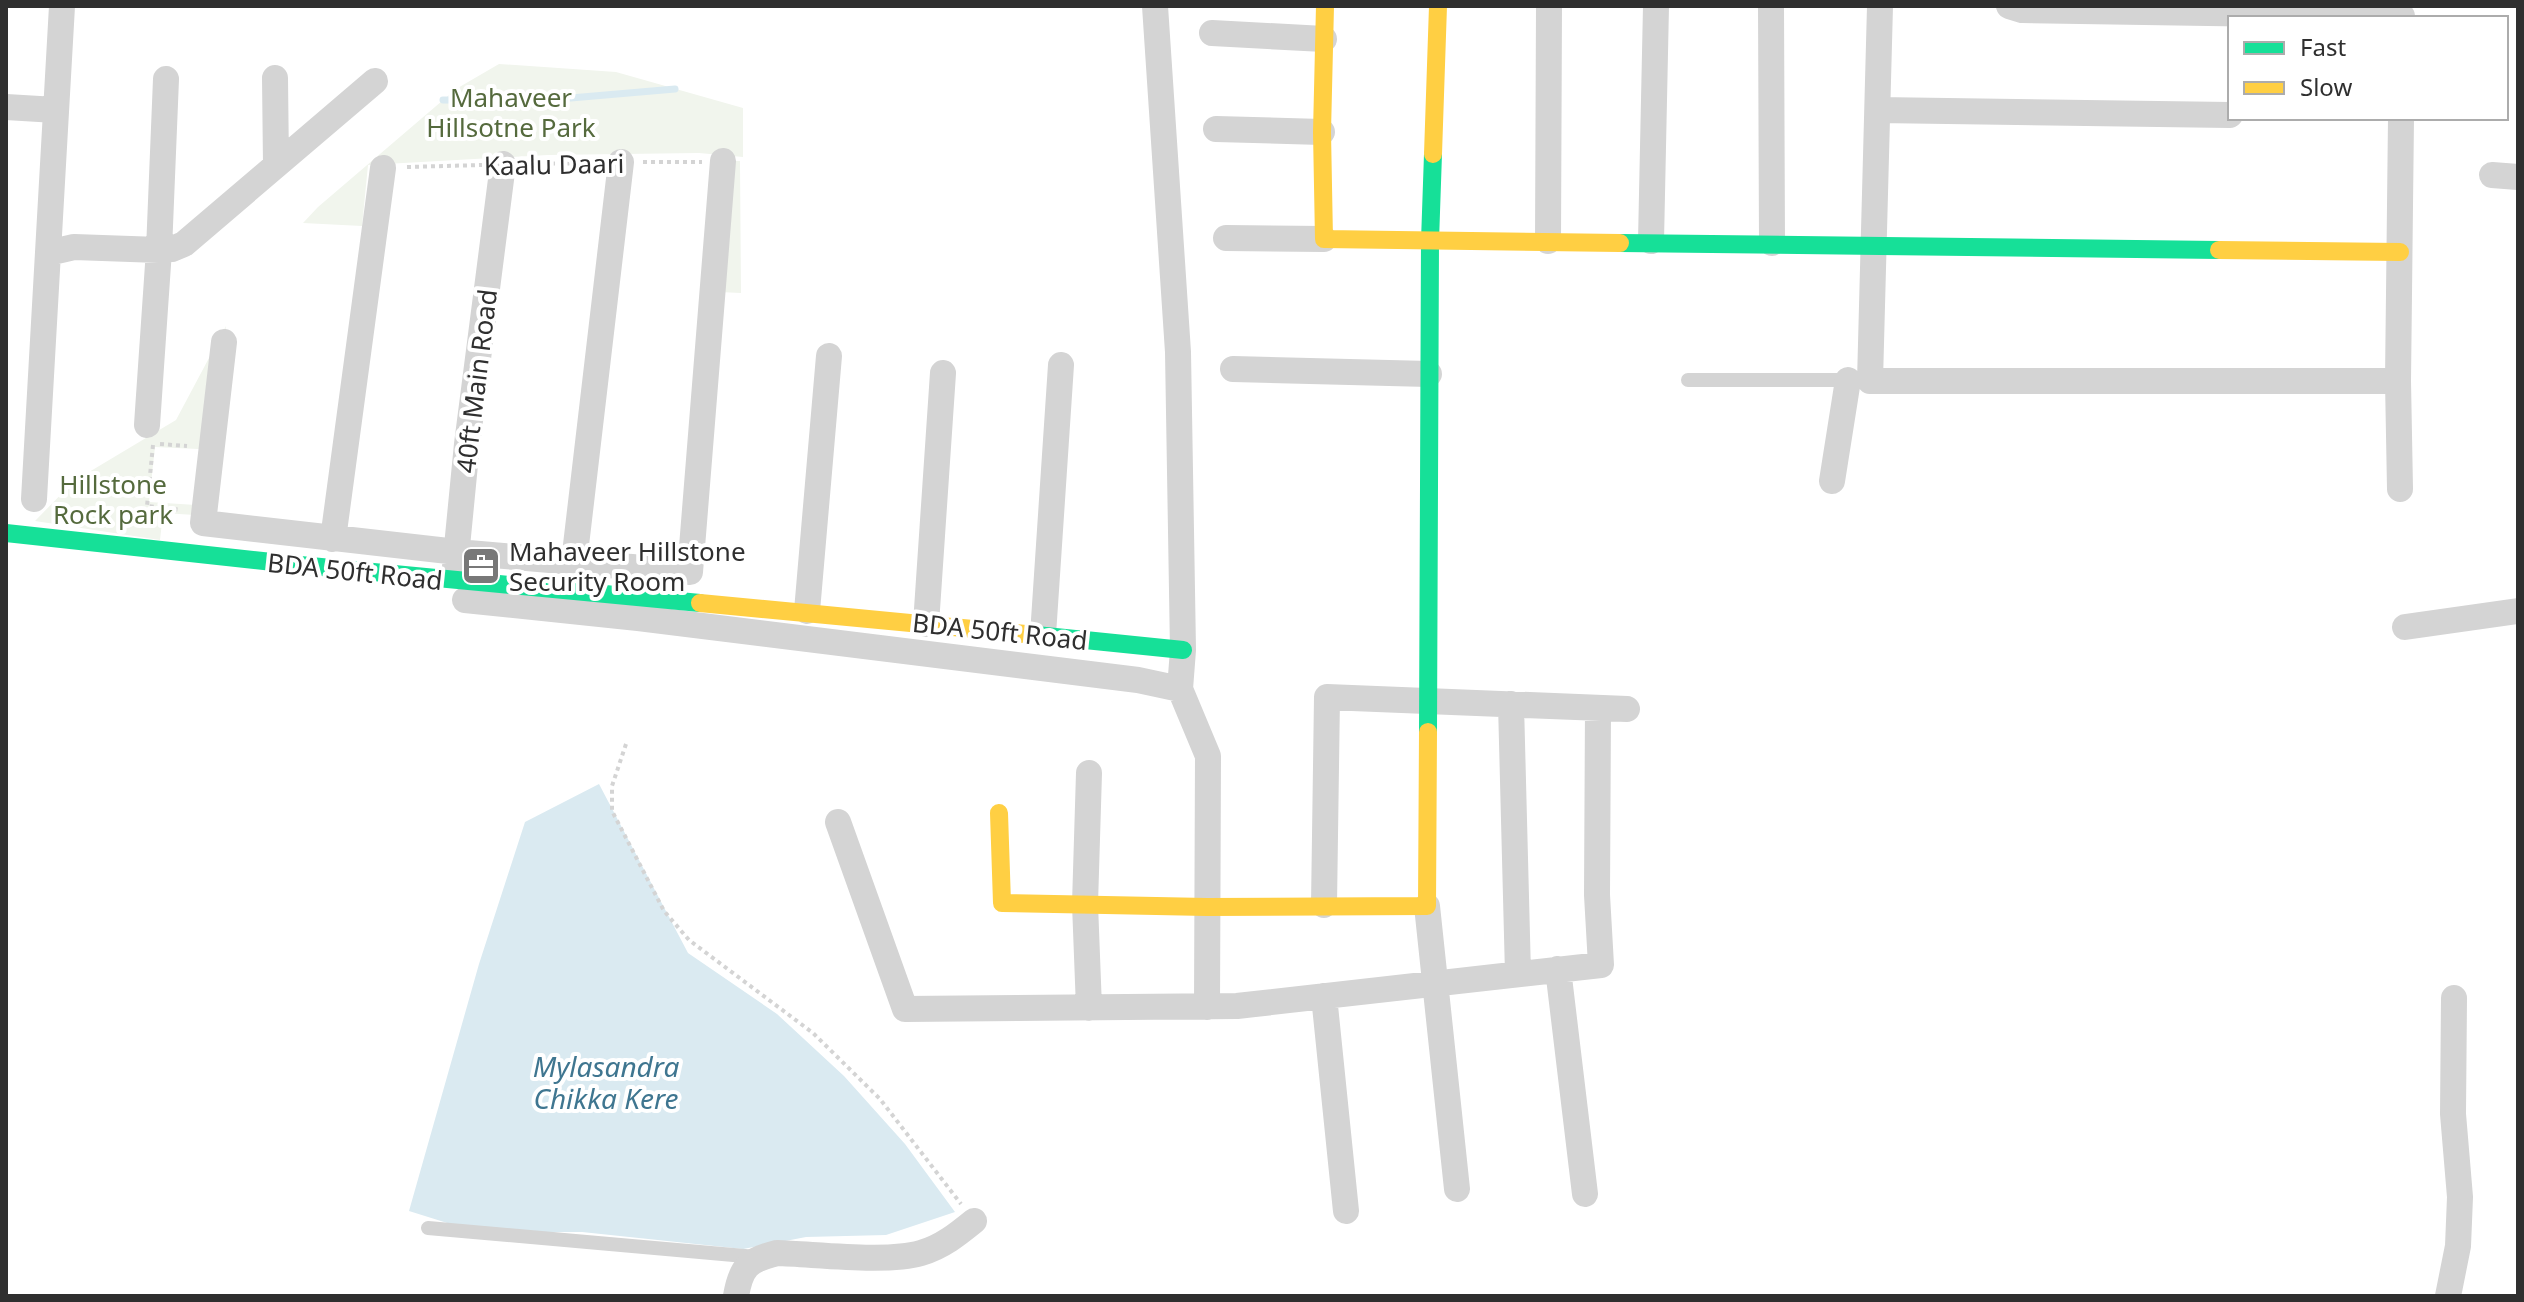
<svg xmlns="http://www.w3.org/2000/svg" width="2524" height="1302" font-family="'Noto Sans',sans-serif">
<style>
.green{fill:#f1f5ed}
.water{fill:#daeaf1}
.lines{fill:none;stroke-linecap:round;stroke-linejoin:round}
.stream{stroke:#daeaf1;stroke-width:7}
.path{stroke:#d4d4d4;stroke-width:4;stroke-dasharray:4 4;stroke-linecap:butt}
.lane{stroke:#d4d4d4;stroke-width:14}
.street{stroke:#d4d4d4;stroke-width:26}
.fast{stroke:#16e098;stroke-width:18}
.slow{stroke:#ffcf43;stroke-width:18}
.labels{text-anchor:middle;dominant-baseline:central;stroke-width:8;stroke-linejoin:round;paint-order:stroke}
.park-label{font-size:26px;fill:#556a3d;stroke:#fff}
.street-label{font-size:26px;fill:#2f2f2f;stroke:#fff}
.poi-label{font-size:26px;fill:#2f2f2f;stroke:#fff;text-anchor:start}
.water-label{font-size:28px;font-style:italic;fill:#3f7690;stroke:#fff}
</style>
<rect width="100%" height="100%" fill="#fff"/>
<!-- green -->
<path class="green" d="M499,64L616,72L743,108V157L699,153L548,155L368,165L362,226L303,223L318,207L456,89Z
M723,161H740L741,293L719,292Z
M226,326L210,447L198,449L155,447L149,502L196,505L195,515L163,513L160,540L35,521L74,481L176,420Z"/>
<!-- water -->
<path class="water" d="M599,784L688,953L777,1014L844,1076L905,1144L955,1212L886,1235L806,1237L743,1249L582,1232H476L409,1211L479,964L525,822Z"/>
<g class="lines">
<!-- stream -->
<path class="stream" d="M443,100L536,101L675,89"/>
<!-- path -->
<path class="path" d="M643,162H702
M527,164L598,163
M407,167L482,165
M160,444L187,446
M153,445L147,506L181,510
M626,744L612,786V811L664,911L689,940L813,1033L880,1099L961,1204"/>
<!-- lane -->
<path class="lane" d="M1688,380H1852
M428,1228L756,1257"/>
<!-- street -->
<path class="street" d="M1155,6L1178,352L1183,650L1180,689L1208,756L1207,1007
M1771,6L1772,243
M1880,6L1870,381H2398L2401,118
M2009,6L2022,10L2402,16
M1212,33L1324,39
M275,78L276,165
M6,107L56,110
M1878,110L2230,115
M1216,129L1322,132
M2492,175L2518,177
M1226,238L1324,239
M1548,241L1549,6
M1651,241L1656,6
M48,253L74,247L159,250L172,249L184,244L375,81
M224,342L203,523L457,552L690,572L723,161
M1233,369L1429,374
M2398,381L2400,489
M147,425L159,250L166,79
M1832,481L1848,380
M34,499L62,6
M333,539L383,168
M574,562L621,162
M455,567L467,444L503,164
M465,600L638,618L1138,680L1180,689
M807,611L829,356
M926,624L943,373
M2405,627L2518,611
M1043,635L1061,365
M1511,704L1518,974
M838,822L905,1009L1237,1006L1601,965L1597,895L1598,708
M1324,905L1327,697L1627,709
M1427,906L1457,1189
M1558,969L1585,1194
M1324,996L1346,1211
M1089,1008L1085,904L1089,773
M736,1296C741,1267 748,1260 777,1253C815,1254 887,1263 921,1253C942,1247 958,1234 974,1221
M2448,1296L2458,1246L2460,1197L2453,1114L2454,998"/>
<!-- fast -->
<path class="fast" d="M1620,243L2219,250
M6,533L300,565L700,603
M1036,635L1183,650
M1428,732L1430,241L1433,154"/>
<!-- slow -->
<path class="slow" d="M1325,6L1322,132L1324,239L1620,243
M1433,154L1438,6
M2219,250L2400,252
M700,603L1036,635
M999,813L1002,903L1207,907L1427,906L1428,732"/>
</g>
<!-- icons -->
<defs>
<symbol id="office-square" viewBox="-11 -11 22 22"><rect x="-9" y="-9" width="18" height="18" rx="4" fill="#787878" stroke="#fff"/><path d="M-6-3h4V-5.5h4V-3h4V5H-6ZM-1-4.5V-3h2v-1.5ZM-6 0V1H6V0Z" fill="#fff"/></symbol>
</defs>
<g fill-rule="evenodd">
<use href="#office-square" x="459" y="544" width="44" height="44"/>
</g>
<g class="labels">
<!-- park labels -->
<g class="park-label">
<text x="511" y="97">Mahaveer<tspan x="511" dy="30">Hillsotne Park</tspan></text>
<text x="113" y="484">Hillstone<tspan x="113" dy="30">Rock park</tspan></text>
</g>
<!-- street labels -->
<g class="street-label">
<text transform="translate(554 164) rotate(-1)">Kaalu Daari</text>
<text transform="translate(476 381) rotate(-83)">40ft Main Road</text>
<text transform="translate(355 571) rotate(6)">BDA 50ft Road</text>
<text transform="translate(1000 631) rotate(6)">BDA 50ft Road</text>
</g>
<!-- poi labels -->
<g class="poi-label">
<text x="509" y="551">Mahaveer Hillstone<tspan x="509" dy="30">Security Room</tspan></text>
</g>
<!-- water labels -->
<g class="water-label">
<text x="606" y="1066">Mylasandra<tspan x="606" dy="32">Chikka Kere</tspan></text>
</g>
</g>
<!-- border -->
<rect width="2524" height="1302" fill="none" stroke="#2f2f2f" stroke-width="16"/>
<!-- legend -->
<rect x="2228" y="16" width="280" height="104" fill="#ffffff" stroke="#acacac" stroke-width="2"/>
<rect x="2244" y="42" width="40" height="12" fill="#16e098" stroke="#acacac" stroke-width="2"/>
<text x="2300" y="56" font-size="24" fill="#2f2f2f">Fast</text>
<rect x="2244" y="82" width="40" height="12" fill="#ffcf43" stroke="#acacac" stroke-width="2"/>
<text x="2300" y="96" font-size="24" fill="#2f2f2f">Slow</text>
</svg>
